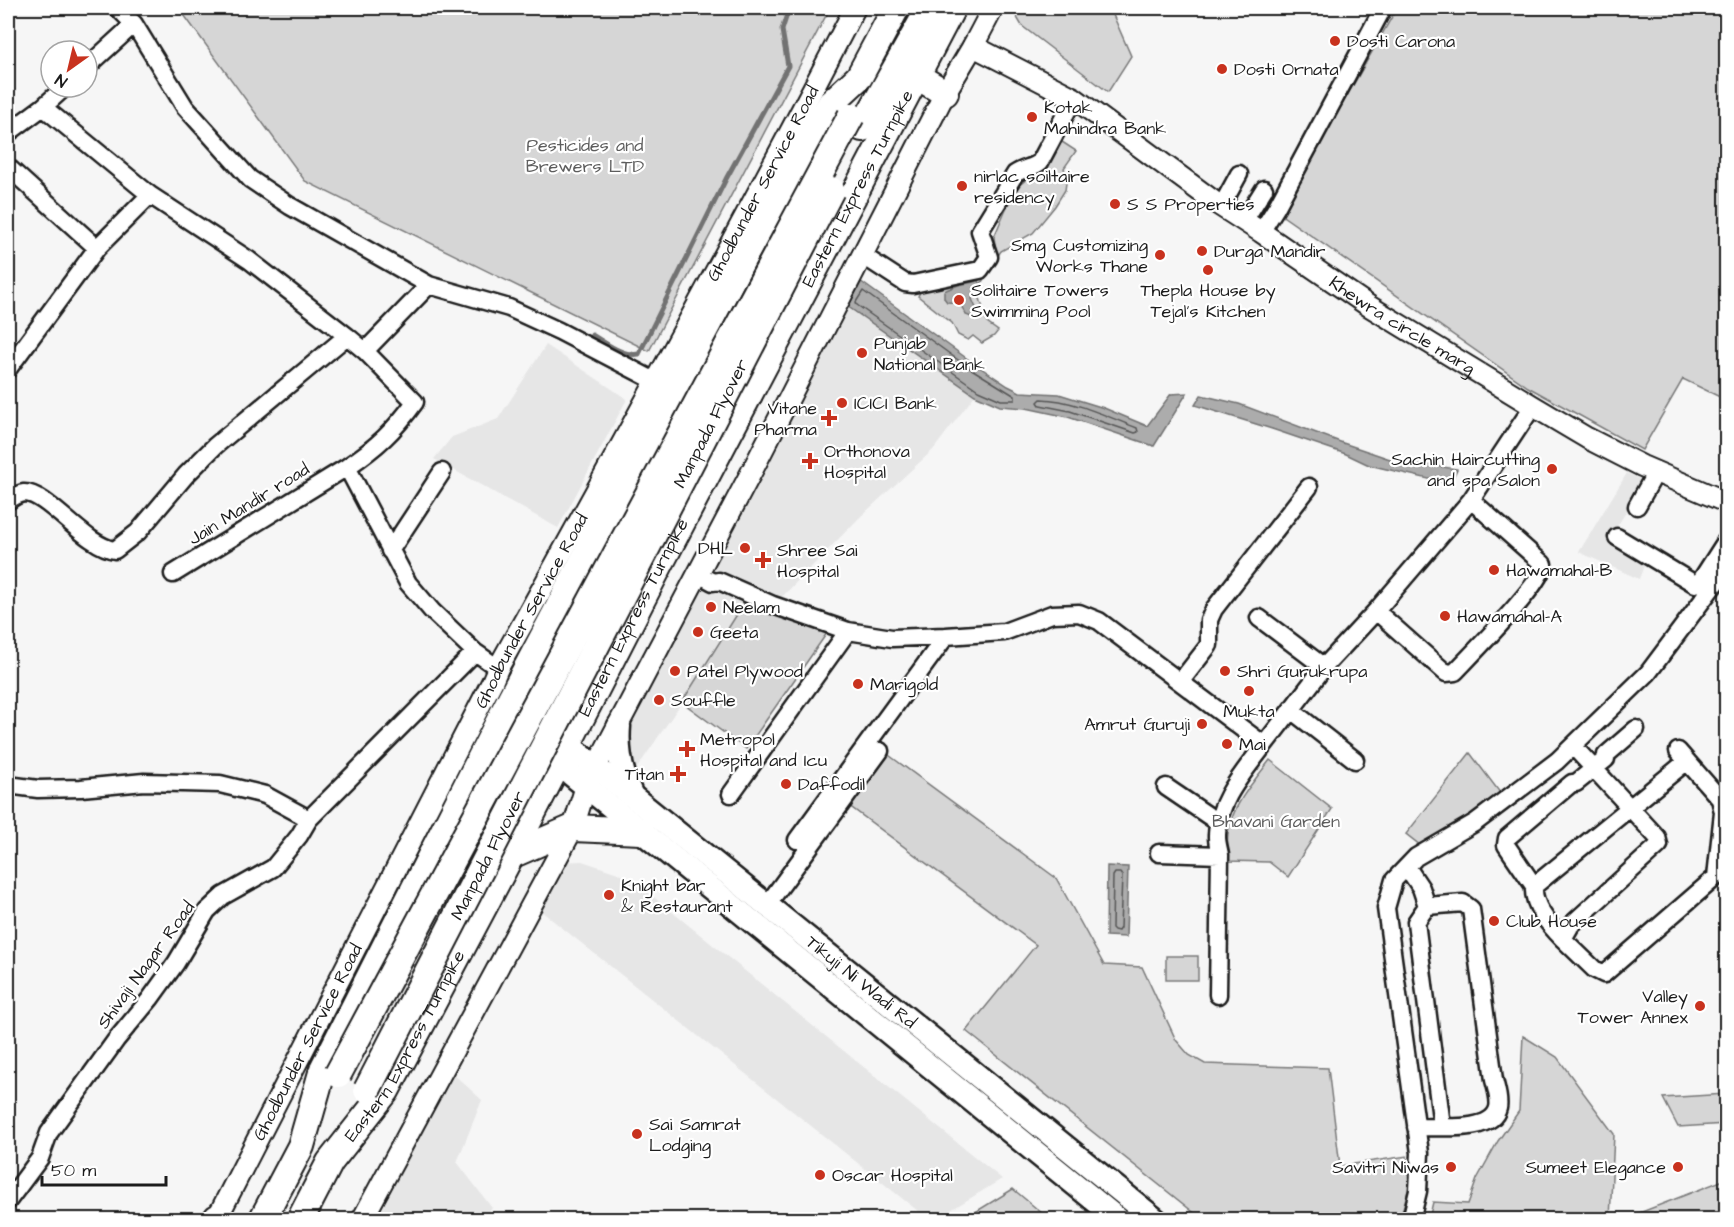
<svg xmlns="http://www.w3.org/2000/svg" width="1734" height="1227" font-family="'Architects Daughter',sans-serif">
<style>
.built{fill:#e6e6e6}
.green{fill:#d6d6d6;stroke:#797979;stroke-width:1.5}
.water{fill:#acacac;stroke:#727272;stroke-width:1.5}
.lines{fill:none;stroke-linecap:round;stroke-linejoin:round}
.shore{stroke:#565656;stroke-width:1.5}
.stream{stroke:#727272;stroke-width:5}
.minor-casing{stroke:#1c1c1c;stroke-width:21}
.tertiary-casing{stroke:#1c1c1c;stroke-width:24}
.secondary-casing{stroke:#1c1c1c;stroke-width:27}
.primary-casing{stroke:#1c1c1c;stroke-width:30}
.minor{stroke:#fff;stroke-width:16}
.tertiary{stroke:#fff;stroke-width:20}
.secondary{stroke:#fff;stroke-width:22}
.primary{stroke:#fff;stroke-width:26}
.primary-bridge-casing{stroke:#1c1c1c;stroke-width:30;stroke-linecap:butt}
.primary-bridge{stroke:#fff;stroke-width:26}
.poi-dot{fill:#c8321e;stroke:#fff;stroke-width:2}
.labels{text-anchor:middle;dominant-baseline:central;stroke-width:4.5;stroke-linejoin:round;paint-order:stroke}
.poi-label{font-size:18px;fill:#1c1c1c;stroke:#fff;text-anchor:start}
.park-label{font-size:18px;fill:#5d5d5d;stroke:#fff}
.street-label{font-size:18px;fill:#1c1c1c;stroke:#fff}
</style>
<rect width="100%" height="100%" fill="#f6f6f6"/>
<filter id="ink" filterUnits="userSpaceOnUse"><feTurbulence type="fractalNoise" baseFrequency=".0167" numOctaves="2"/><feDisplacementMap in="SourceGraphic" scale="12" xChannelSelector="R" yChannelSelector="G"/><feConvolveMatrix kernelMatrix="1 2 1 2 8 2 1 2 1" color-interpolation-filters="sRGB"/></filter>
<g filter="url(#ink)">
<!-- built -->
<path class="built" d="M847,306L975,395L933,450L859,518L779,600L706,571Z
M546,345L627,399L558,528L434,459L452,437L498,419Z
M1627,473L1645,482L1609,539L1645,563L1639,579L1579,552Z
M700,577L746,600L682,702L629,780L622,745L641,686Z
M582,861L621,874L640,886L1002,1179L936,1219H928L536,907L559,862Z
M451,1072L482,1100L457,1162L492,1208L483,1219L377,1220Z"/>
<!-- green -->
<path class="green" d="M179,8H830L649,351L305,181Z
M1015,8H1110L1131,56L1108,92L1022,26L1015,14Z
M1397,8H1726V400L1683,379L1642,450L1528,387L1280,214Z
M1059,140L1076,151L1064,168L1067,176L1065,190L1055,206L1033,233L1001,251L986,274L978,291L987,323L998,331L994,336L982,343L973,336L968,340L958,335L952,323L918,296L923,287L986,269L996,252L994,237L1005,211L1017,187L1032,175Z
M746,600L827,633L746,749L682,702Z
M886,753L1056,878L1104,965L1142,967L1176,1040L1189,1055L1205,1064L1328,1068L1340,1166L1407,1156L1409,1187L1400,1219H1202L966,1031L1036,945L848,805Z
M1470,753L1501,794L1453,827L1420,845L1406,834Z
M1270,760L1332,809L1288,877L1269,862L1228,861C1228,851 1226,838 1229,828C1235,802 1254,781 1270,760Z
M1166,956H1198V980H1166Z
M1523,1036L1557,1057L1614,1134L1610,1219H1429L1433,1202L1468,1204L1477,1179L1498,1141L1519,1111Z
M1726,1094V1124L1678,1127L1663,1098Z
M1726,1179V1219H1624Z
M1013,1189L1049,1219H964Z"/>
<!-- water -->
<path class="water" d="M860,281L969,360L1008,386L1020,392L1059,394L1104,408L1147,426L1171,394L1187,393L1154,446L1068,417L1026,408L1000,406L975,395L847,306Z
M979,281L981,285L980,290L972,299L976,308L974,318L966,315C962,305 958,302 947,302L944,298V291L958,285Z
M1201,395L1239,404L1343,443L1393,460L1457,469L1450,484L1369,465L1346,454L1272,429L1195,405Z
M1107,866L1128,867L1126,937L1106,936Z"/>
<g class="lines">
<!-- shore -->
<path class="shore" d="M863,291L965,365L1015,396V400H1001L978,390L857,305L856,302Z
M1041,399C1074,400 1106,416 1137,428L1138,432L1135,433L1070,411L1040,405L1038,402Z
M1115,873H1120L1122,876L1120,928L1118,931L1114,930L1112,928L1113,876Z"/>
<!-- stream -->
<path class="stream" d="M592,335C606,343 623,357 639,354L726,179L788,66L782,30L789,8"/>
<defs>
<path id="minor" d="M118,8L134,24L185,107L250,179L290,206L429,285L509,308L559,331L657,382
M87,67L134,24
M43,107L150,195L249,260L347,336L365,351L415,402C394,431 377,447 347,467L408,583L432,611L475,652L498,668
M8,133L43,107L65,87
M8,167L97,248
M1221,207L1239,174
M1244,221L1264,189
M1261,232L1276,208L1383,8
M862,255L905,283L913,284L980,270L989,257L980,231L1015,174C1023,168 1033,168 1040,162L1074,98
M365,351L429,285
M8,369L97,248L150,195
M8,501C13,497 17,494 24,493C47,492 86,547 115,550L138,532L186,475L215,446L347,336
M1637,506L1656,472
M1617,537L1695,584L1699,583L1726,541
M390,551L442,472
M173,574L347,467
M698,574L713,582L719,581L773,605L848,631L892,638L946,636L1004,632L1052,614L1079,613L1099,621L1264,745L1324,667L1376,611L1471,500L1533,406
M1376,611L1446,673L1455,672C1471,655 1544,582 1543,564L1471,500
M1259,618L1324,667
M1181,681L1209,645V620L1214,609L1309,487
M1291,710L1355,760
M1573,746L1657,837L1659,845L1571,925L1563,939L1594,969L1604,974L1716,877L1723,812L1720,799L1678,751
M8,785L38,789L81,788L144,782L220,784L265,795L309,819
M1166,787L1219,823
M731,794L848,631
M797,840L946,636
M1159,853L1220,855
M1407,867L1421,888L1427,906L1463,903L1471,909L1494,1080C1496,1088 1500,1100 1498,1108C1492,1134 1437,1126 1416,1127
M1534,886L1506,845L1507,838L1572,783H1576L1606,759V755L1636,729
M767,905L880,751
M1427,906L1416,922L1442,1126
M1563,939C1550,926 1532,906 1534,886L1687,761
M1218,995L1220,855C1219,849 1217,843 1217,837C1216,802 1245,771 1264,745
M8,1201L40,1158L49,1133L116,1040L150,999L176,963L207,911L223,896L273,868L299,836L309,819L475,652
M1411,1220L1418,1191L1420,1153L1386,908L1394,880L1416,857L1476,822L1557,761L1648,673L1726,569"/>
<g id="tertiary">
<path id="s1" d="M973,46L1074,98L1216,203L1261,232L1369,306L1533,406L1587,438L1642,466L1726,502"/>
<path id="s2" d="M216,1220L492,682L498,668C620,449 740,230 855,8"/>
<path d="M362,1220L573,828L586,786L753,469L945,93L973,46L993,8"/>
</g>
<g id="secondary">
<path d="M619,726C617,750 621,772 631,794"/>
<path id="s3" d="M555,734L1156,1220"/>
<path d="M545,753L1119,1220"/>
</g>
<g id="primary">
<path d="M917,76L945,93"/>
<path d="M862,128L930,8"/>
<path d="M511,855L573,828L641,831"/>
<path d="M217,1218L221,1220"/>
<path d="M262,1220L301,1146L323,1069L511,698L743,258L802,152L831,103L859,77L896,8"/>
<path id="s4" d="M300,1220L330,1162L386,1091L511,855L660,564L952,8"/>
</g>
</defs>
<!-- minor casing -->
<use href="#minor" class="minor-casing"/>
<!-- tertiary casing -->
<use href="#tertiary" class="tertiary-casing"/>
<!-- secondary casing -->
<use href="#secondary" class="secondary-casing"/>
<!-- primary casing -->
<use href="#primary" class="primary-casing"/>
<!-- minor -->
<use href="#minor" class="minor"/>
<!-- tertiary -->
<use href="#tertiary" class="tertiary"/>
<!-- secondary -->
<use href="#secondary" class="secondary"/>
<!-- primary -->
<use href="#primary" class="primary"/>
<defs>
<g id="primary-bridge">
<path d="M338,1074L851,116"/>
<path id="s5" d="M367,1090L831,190"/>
</g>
</defs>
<!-- primary-bridge casing -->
<use href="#primary-bridge" class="primary-bridge-casing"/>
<!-- primary-bridge -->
<use href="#primary-bridge" class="primary-bridge"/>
</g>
</g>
<!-- markers -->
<g class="poi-dot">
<circle cx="1335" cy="41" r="6"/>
<circle cx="1222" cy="69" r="6"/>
<circle cx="1032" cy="117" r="6"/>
<circle cx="962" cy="186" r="6"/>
<circle cx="1115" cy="204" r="6"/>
<circle cx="1202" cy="251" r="6"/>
<circle cx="1160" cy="255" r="6"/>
<circle cx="1208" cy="270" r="6"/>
<circle cx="959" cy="300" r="6"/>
<circle cx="862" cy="353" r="6"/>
<circle cx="842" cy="403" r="6"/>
<path d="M826 409h6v6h6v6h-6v6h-6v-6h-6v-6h6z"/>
<path d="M807 452h6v6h6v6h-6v6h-6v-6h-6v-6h6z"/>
<circle cx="1552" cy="469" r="6"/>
<circle cx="745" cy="548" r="6"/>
<path d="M760 551h6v6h6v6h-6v6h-6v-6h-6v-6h6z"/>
<circle cx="1494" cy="570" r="6"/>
<circle cx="711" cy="607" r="6"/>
<circle cx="1445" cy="616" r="6"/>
<circle cx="698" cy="632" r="6"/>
<circle cx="675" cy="671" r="6"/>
<circle cx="1225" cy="671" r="6"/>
<circle cx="858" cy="684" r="6"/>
<circle cx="1249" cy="691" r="6"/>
<circle cx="659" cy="700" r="6"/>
<circle cx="1202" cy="724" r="6"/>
<circle cx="1227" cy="744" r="6"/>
<path d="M684 740h6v6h6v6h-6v6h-6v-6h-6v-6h6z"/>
<path d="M675 765h6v6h6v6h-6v6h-6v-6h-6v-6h6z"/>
<circle cx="786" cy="784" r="6"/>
<circle cx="609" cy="895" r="6"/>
<circle cx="1494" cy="921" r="6"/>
<circle cx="1700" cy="1006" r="6"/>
<circle cx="637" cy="1134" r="6"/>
<circle cx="1451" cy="1167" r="6"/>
<circle cx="1678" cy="1167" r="6"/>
<circle cx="820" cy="1175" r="6"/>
</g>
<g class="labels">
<!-- poi labels -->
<g class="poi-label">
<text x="1347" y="41">Dosti Carona</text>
<text x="1234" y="69">Dosti Ornata</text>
<text x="1044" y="107">Kotak<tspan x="1044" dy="21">Mahindra Bank</tspan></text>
<text x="974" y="176">nirlac soiltaire<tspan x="974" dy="21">residency</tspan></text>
<text x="1127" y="204">S S Properties</text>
<text x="1148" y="245" text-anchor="end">Smg Customizing<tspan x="1148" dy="21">Works Thane</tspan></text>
<text x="1214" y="251">Durga Mandir</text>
<text x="971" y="290">Solitaire Towers<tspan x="971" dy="21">Swimming Pool</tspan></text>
<text x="1208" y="290" text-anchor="middle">Thepla House by<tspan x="1208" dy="21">Tejal's Kitchen</tspan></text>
<text x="874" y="343">Punjab<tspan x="874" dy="21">National Bank</tspan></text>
<text x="854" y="403">ICICI Bank</text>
<text x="817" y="408" text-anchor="end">Vitane<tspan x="817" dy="21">Pharma</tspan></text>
<text x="824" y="451">Orthonova<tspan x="824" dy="21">Hospital</tspan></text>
<text x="1540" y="459" text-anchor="end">Sachin Haircutting<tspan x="1540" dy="21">and spa Salon</tspan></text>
<text x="733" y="548" text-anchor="end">DHL</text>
<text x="777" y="550">Shree Sai<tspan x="777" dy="21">Hospital</tspan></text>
<text x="1506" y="570">Hawamahal-B</text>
<text x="723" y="607">Neelam</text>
<text x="1457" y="616">Hawamahal-A</text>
<text x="710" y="632">Geeta</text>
<text x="687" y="671">Patel Plywood</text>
<text x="1237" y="671">Shri Gurukrupa</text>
<text x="870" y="684">Marigold</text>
<text x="671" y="700">Souffle</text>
<text x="1249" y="711" text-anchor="middle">Mukta</text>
<text x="1190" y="724" text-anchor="end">Amrut Guruji</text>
<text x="700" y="739">Metropol<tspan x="700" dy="21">Hospital and Icu</tspan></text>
<text x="1239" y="744">Mai</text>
<text x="664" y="774" text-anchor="end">Titan</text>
<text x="798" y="784">Daffodil</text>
<text x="621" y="885">Knight bar<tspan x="621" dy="21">&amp; Restaurant</tspan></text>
<text x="1506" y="921">Club House</text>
<text x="1688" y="996" text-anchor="end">Valley<tspan x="1688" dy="21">Tower Annex</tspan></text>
<text x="649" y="1124">Sai Samrat<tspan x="649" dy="21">Lodging</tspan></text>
<text x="1439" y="1167" text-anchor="end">Savitri Niwas</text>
<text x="1666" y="1167" text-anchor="end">Sumeet Elegance</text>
<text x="832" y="1175">Oscar Hospital</text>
</g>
<!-- park labels -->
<g class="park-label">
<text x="585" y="145">Pesticides and<tspan x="585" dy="21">Brewers LTD</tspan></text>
<text x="1276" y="821">Bhavani Garden</text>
</g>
<!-- street labels -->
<g class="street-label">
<text stroke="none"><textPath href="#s2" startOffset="1172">Ghodbunder Service Road</textPath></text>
<text stroke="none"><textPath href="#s4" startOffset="1174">Eastern Express Turnpike</textPath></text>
<text stroke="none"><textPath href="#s1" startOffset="513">Khewra circle marg</textPath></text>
<text stroke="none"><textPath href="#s5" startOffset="750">Manpada Flyover</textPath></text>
<text transform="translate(249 504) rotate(-32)">Jain Mandir road</text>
<text stroke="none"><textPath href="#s2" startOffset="686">Ghodbunder Service Road</textPath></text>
<text stroke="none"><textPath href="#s4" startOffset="690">Eastern Express Turnpike</textPath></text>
<text stroke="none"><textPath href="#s5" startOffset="264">Manpada Flyover</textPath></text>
<text transform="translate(146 965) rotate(-54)">Shivaji Nagar Road</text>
<text stroke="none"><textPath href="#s3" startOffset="394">Tikuji Ni Wadi Rd</textPath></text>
<text stroke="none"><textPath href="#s2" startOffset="200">Ghodbunder Service Road</textPath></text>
<text stroke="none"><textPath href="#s4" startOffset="204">Eastern Express Turnpike</textPath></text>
</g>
</g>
<!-- margin -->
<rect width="1734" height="1227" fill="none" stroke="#fff" stroke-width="30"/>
<rect x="15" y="15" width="1704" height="1197" fill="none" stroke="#1c1c1c" stroke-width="2" filter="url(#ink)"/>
<!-- north arrow -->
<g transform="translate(69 69) rotate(214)"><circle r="28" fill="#ffffff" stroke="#a4a4a4" stroke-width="1.5"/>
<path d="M0-4.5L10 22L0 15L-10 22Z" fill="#c8321e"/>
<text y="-9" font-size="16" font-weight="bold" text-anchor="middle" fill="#1c1c1c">N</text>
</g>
<!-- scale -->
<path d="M42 1176v9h124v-9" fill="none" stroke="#1c1c1c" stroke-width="3"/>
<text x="51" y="1176" font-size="18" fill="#1c1c1c" stroke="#ffffff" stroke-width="4.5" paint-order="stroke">50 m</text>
</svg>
